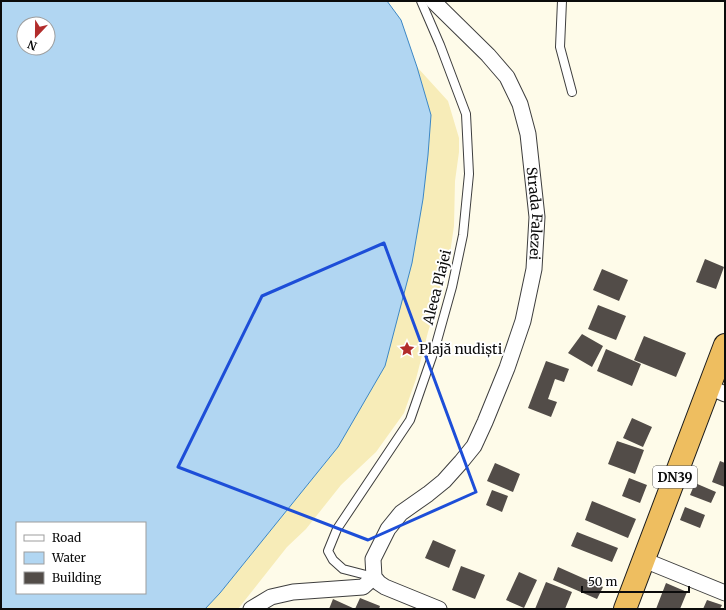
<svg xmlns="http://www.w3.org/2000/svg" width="726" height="610" font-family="Merriweather,serif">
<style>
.sand{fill:#f7ecb8}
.water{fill:#b1d6f2;stroke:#3c87c5;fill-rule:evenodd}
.building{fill:#524c48}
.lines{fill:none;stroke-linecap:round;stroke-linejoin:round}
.service-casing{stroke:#3e3e3e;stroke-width:10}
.minor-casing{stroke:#3e3e3e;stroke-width:17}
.trunk-casing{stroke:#1c1c1c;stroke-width:24}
.service{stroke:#fff;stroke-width:8}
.minor{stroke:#fff;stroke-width:15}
.trunk{stroke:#eebe60;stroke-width:22}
.marked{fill:none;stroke:#1d4ed8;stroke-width:3;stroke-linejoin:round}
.labels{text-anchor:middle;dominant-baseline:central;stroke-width:4;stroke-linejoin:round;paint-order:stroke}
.shield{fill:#fff;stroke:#545454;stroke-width:1}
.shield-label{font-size:13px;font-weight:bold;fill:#0b0b0b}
.street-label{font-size:14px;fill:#0b0b0b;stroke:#fff}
.poi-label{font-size:14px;fill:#0b0b0b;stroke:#fff;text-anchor:start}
</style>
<rect width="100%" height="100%" fill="#fefbe9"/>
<!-- sand -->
<path class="sand" d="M417,67L448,101L459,138V152L455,181L454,226L448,267L428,332L416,379L404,413L376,452L341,485L306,529L287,547L238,609H205L220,593L338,447L423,199L428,155L431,115Z"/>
<!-- water -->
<path class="water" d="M1,1H387L401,20L417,67L431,115L428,155L423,199L412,263L385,366L338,447L220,593L205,609H1ZM24,24H48V48H24ZM17,523H145V593H17Z"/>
<!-- building -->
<path class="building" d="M705,259L724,267L716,289L696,282Z
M602,269L628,280L619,301L593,290Z
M598,305L626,316L616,340L588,329Z
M582,334L603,346L592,367L568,353Z
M644,336L686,353L676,377L634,360Z
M606,349L641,364L632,386L597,371Z
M546,361L569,369L564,382L555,379L548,399L557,402L551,417L528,408Z
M632,418L652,427L643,447L623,438Z
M617,441L644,450L635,474L608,464Z
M720,461L725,463V487L712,482Z
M495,463L520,474L513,492L487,481Z
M629,478L647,485L640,503L622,496Z
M695,483L716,492L711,503L690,495Z
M492,490L508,496L502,512L486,505Z
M592,501L636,519L628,538L585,520Z
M685,507L705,515L700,528L680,520Z
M577,532L618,548L612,562L571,546Z
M433,540L456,550L449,568L425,558Z
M461,566L485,575L475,599L452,590Z
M558,567L603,587L597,599L553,580Z
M519,572L537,580L524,608L506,600Z
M546,582L572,592L565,609H535Z
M666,583L687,592L680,609H656Z
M360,598L380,606L379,609H329L333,599L355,609Z
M707,600L722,605L720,609H703Z"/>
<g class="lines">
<defs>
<path id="service" d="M562,1L560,47L572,92
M374,577L343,569L333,560L328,551L337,529L410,420L435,348L452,287L463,235L469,174L466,114L440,45L421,1"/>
<g id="minor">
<path id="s1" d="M433,1L488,55L507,77L520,104L528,134L537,217L534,269L523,321L507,368L485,422L474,446L461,462L444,481L428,494L401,513L388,529L373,559L374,577L379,583L385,587L439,609"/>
<path d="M709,387L725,394"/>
<path d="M644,560L725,593"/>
<path d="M251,609L271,597L293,592L363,587L374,577"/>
</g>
<path id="trunk" d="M625,609L725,345"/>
</defs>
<!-- service casing -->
<use href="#service" class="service-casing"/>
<!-- minor casing -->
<use href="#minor" class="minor-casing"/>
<!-- trunk casing -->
<use href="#trunk" class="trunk-casing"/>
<!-- service -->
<use href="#service" class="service"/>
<!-- minor -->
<use href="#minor" class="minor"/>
<!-- trunk -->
<use href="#trunk" class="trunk"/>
</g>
<!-- marked area -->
<path class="marked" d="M384,243L476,492L368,540L178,467L262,296Z"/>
<!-- icons -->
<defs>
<symbol id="sight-bare" viewBox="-9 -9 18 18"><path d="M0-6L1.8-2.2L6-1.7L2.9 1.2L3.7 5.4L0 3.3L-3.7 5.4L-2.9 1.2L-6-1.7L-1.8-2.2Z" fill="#b22c2b" stroke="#fff" stroke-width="2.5" paint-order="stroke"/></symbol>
</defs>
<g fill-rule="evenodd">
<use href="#sight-bare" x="396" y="338" width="22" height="22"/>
</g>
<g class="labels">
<!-- shield labels -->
<rect class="shield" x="653" y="466" width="44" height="22" rx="3"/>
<g class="shield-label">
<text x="675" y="477">DN39</text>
</g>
<!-- street labels -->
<g class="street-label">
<text stroke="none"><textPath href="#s1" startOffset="247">Strada Falezei</textPath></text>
<text transform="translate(437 287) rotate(-76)">Aleea Plajei</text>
</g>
<!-- poi labels -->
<g class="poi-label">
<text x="419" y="349">Plajă nudiști</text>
</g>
</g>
<!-- border -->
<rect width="726" height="610" fill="none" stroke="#0b0b0b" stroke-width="4"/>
<!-- legend -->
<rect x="16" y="522" width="130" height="72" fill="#ffffff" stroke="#9d9d9d"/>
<rect x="24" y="535" width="20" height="6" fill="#ffffff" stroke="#9d9d9d"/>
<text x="52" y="542" font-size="12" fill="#0b0b0b">Road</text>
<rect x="24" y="552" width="20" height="12" fill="#b1d6f2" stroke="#9d9d9d"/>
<text x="52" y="562" font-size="12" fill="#0b0b0b">Water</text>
<rect x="24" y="572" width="20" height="12" fill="#524c48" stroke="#9d9d9d"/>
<text x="52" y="582" font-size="12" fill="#0b0b0b">Building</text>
<!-- north arrow -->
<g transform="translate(36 36) rotate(202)"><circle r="19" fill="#ffffff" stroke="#9d9d9d"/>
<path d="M0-3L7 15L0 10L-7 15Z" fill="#b22c2b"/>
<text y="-6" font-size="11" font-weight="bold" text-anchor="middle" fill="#0b0b0b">N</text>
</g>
<!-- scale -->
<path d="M582 586v6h107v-6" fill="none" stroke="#0b0b0b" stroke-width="2"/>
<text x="588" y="586" font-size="12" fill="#0b0b0b" stroke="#ffffff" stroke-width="3" paint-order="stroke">50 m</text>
</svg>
